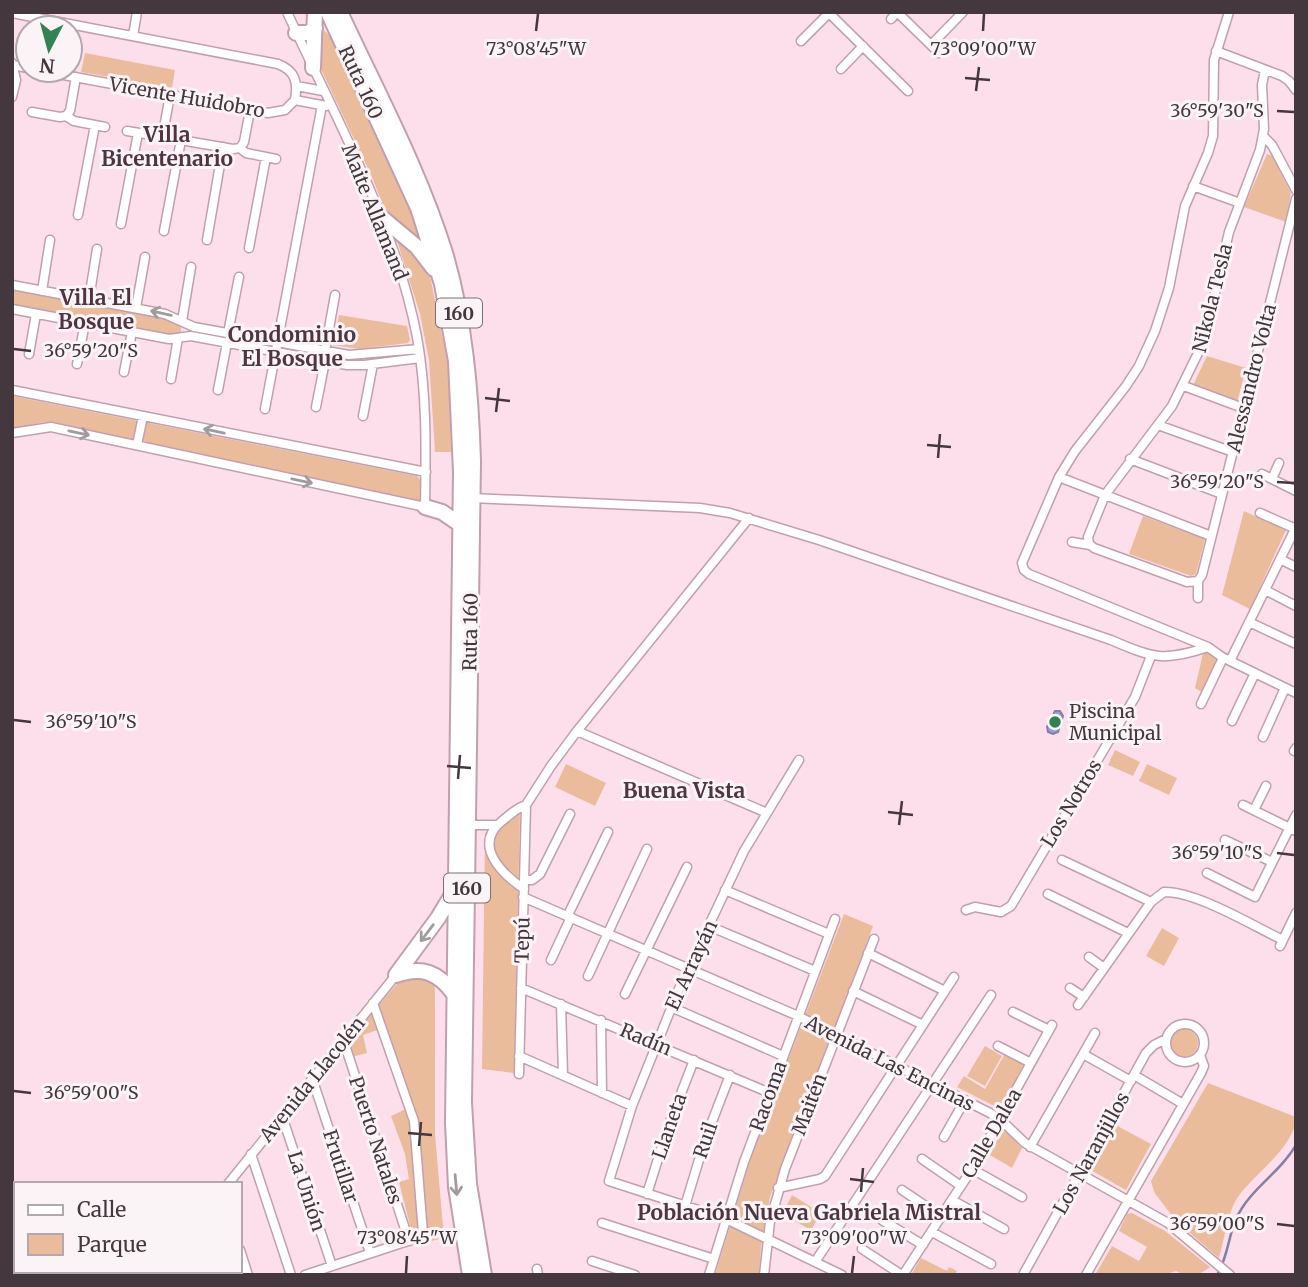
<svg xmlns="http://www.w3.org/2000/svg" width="1308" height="1287" font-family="Merriweather,serif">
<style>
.green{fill:#ebbc9c}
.water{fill:#9e9fd1;stroke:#8380a5;stroke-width:2}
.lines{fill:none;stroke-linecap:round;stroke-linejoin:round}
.stream{stroke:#8380a5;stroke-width:2.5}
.street-casing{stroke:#c19fae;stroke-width:11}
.highway-casing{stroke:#c19fae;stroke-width:18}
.street{stroke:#fff;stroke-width:8}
.highway{stroke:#fff;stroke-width:14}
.oneway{stroke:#a29b9e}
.ticks{fill:none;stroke:#45373e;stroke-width:2.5}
.poi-dot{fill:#328353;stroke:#fbf4f7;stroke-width:2.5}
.labels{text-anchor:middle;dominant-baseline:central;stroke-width:6;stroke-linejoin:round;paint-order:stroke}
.shield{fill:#fbf4f7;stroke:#7c7076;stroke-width:2}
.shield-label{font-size:18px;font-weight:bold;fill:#45373e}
.street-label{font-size:19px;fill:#45373e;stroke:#fbf4f7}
.poi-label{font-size:19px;fill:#45373e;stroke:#fbf4f7;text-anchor:start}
.neighbourhood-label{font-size:21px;font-weight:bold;fill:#503441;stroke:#fbf4f7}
.ticks-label{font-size:18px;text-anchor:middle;fill:#45373e;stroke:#fbf4f7;stroke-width:6;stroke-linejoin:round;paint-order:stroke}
</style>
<rect width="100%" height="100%" fill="#fddfec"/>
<!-- green -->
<path class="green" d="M324,30L331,37L406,199L426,256L448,365L451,452H435L429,360L420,314L398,244L372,177L320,67L318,58L321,33Z
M85,53L175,70L172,88L81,72Z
M1267,154L1272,156L1291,193L1286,222L1244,207Z
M12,289L171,320L181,327V332L174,335L163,333L12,305Z
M339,315L407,326L410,340L408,343L359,349L333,345Z
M1207,356L1246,368L1237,403L1192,387Z
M12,396L417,476L420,480L421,499L417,502L58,423L45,422L12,429Z
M1244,511L1286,530L1250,609L1222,595Z
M1143,516L1205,539L1196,574L1191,576L1129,554Z
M1204,649L1218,658L1203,693L1195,688Z
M1115,750L1140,762L1133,776L1108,765Z
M566,764L606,783L595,806L555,787Z
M1147,764L1177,778L1169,795L1139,781Z
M517,812H520L514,1073L482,1069L485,833L497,834Z
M844,914L873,926L770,1197L761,1247L759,1275H715L752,1154Z
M1162,928L1179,938L1164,966L1146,956Z
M411,975L433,981L435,990V1134L444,1238L415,1245L399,1182L409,1179L405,1154L391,1116L406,1109L380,1029L363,1035L367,1053L352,1057L348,1040L403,977Z
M1170 1043a14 14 0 1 1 28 0a14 14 0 1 1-28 0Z
M985,1046L1002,1056L985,1086L967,1076Z
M1006,1052L1025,1062L1002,1106L996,1107L957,1087L964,1076L985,1089Z
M1208,1083L1296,1117C1296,1147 1250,1177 1236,1200C1228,1214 1224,1241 1219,1258L1176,1221L1154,1192L1151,1181Z
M1112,1123L1151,1144L1126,1190L1087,1168Z
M1005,1131L1022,1148L1012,1168L990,1155L1001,1132Z
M792,1195L821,1213L811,1230L782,1214Z
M1132,1213L1165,1231L1210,1267C1199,1276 1188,1278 1176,1271L1164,1275H1095L1112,1246L1139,1261L1147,1247L1119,1231L1127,1214Z
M921,1258L947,1271L949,1267L957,1271L955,1275H911Z"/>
<!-- water -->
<path class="water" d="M1055,711H1060L1063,716L1058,732L1053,734L1048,732L1047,727Z"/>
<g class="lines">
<!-- stream -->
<path class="stream" d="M1217,1275C1230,1254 1228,1228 1242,1208C1256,1185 1281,1171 1296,1145"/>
<defs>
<path id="street" d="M828,12L908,91
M1229,12L1214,60L1213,136L1208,153L1185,206L1169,288L1155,331L1139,366L1126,386L1075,451L1059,477L1022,563L1024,570L1029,574L1208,647L1222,657L1296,693
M12,13L278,64C296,71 298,83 295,100
M891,19L897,12L939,53
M133,36L137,12
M801,41L830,12
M931,45L963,12
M1216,51L1282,76L1289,81L1296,90
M12,63L16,80L12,97
M13,65L28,68
M841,69L863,46
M37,70L268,113L285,110L295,100
M297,86L323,91
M295,100L326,106
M32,112L60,117L66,116L74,121L105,127
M66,116L70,111L76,77
M127,131L158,136L165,134L169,138L233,149L240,148L246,153L276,159
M165,134L164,128L170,95
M1263,136L1272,145L1296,190
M240,148L244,142L250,110
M1193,186L1240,203
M78,215L95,125
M121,224L138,133
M164,231L181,140
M207,240L223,147
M249,248L266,157
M12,285L165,314L194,327L349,355L419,349
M42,291L50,240
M89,299L97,249
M136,308L145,257
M12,309L169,339L191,336L347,365H364L420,358
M182,321L191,267
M228,333L239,277
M325,351L335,295
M29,354L36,314
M77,364L85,323
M124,372L132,332
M171,379L178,338
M1184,386L1243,408
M12,390L426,472
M218,390L227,343
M316,407L325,361
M265,409L322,105
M363,416L373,364
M1158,425L1233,452
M12,433L51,427L425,507C426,451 427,392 417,337C395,222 335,117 287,12
M137,445L143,416
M1130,459L1222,494
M1262,474L1296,491
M1059,477L1211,536
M1272,479L1279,463
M472,498L700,508L730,513L819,540L1111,640C1153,658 1164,662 1208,647
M1260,513L1296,529
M1072,542L1090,545
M1280,559L1296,567
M1198,581L1187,582L1094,548L1089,544L1088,537L1105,495L1172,406L1204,341L1229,232L1260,150L1264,129L1262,85L1265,70
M1265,590L1296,606
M1198,598V581L1202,575L1296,199
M1249,622L1296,644
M1230,661L1296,527
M1201,704L1223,658
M1232,721L1255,673
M577,731L767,813
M1263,737L1285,688
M1294,751L1296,748
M799,760L744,851L678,991L632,1106L609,1181L726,1219L842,1275
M1243,805L1296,831
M1254,810L1266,786
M468,825H497
M1225,840L1272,862
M1062,860L1151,902
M1207,873L1255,897L1296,815
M524,880H532L540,874L570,814
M524,889C502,874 472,845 502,821C510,815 516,808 526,805L551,766L577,731L749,518
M725,890L829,934
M1048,894L1128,933
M523,897L798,1016L990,1113L1004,1123L1025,1143L1168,1223L1230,1275
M966,910L975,907L1001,912L1011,906L1135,697L1151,656
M568,915L608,832
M709,926L815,971
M1280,946L1296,913
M868,953L945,991
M1089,957L1104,968
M551,960L571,917
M588,976L647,849
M521,988L770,1093
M1070,988L1084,997
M853,991L923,1025
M625,994L687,867
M561,1004L563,1075
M1078,1005L1151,902L1164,892C1196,891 1253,926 1283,940
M671,1007L783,1056
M1013,1012L1049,1030
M601,1020L602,1093
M1166 1043a19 19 0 1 1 38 0a19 19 0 1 1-38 0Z
M343,1039L409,1241
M998,1046L1031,1063
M1083,1054L1131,1081
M519,1056L632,1106
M519,1074L526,805
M1134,1075L1183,1104
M312,1078L370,1253
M282,1116L332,1266
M944,1137L965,1100
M1030,1147L1095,1033
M251,1154L291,1275
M922,1159L961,1186
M972,1169L1022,1197
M228,1184L396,975
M778,1188L820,1179L825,1176L954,977
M902,1190L942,1217
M647,1194L668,1127L694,1060
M952,1200L1004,1229
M685,1206L705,1140L730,1075
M882,1220L923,1245
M602,1223L714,1259
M932,1232L991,1264
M862,1249L902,1275
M240,1250L248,1275
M592,1261L635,1275
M815,1262L991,995
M537,1269L538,1275
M204,1271L205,1275
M160,1275L163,1271
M305,1275L420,1237L423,1233L414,1121L373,1003
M709,1275L744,1162L835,919
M764,1275L770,1222L785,1169L874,939
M903,1275L972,1169L1052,1025
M1023,1275L1146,1053L1154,1045L1166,1039
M1086,1275L1201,1073L1204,1066L1200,1055"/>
<path id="highway" d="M328,12L418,208L442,284L456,361L461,472L453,1123L456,1187L470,1275
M340,12C377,92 420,171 446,256C465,323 471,392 473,461L464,1103L469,1184L484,1275
M296,33H308L315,28
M313,68L315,12
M380,216L417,247L434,269
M425,507L442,512L461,525
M396,975L438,918L455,890
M396,975C422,966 438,972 454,994"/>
</defs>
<!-- street casing -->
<use href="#street" class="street-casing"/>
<!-- highway casing -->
<use href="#highway" class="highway-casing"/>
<!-- street -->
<use href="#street" class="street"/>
<!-- highway -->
<use href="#highway" class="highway"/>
</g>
<!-- one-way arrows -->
<defs><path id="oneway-shaft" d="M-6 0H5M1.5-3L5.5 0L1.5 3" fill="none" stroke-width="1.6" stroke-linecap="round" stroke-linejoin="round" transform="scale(1.75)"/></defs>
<g class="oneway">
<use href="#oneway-shaft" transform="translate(161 313) rotate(-167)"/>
<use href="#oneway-shaft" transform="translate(214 431) rotate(-168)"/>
<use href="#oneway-shaft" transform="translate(79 433) rotate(12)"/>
<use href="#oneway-shaft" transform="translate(302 481) rotate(12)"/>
<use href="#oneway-shaft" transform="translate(427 933) rotate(127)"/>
<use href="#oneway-shaft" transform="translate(456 1185) rotate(85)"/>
</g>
<!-- ticks -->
<path class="ticks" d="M536,31L538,14M983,31L984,14M965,78L990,80M976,91L979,67M1277,111L1294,112M14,349L31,351M485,398L510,401M496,412L499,388M927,445L951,447M938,458L940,434M1277,482L1294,483M14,720L31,722M447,766L471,768M458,779L460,755M888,812L913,815M899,825L902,801M1277,853L1294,855M14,1091L31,1093M408,1133L432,1135M419,1146L421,1122M850,1179L874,1182M861,1192L863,1168M1277,1224L1294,1226M406,1273L407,1256M852,1273L854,1256"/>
<!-- markers -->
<circle class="poi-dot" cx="1055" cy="722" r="7"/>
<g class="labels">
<!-- shield labels -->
<g class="shield">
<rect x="436" y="298.5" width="46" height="29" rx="5"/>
<rect x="444" y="873.5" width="46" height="29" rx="5"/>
</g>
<g class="shield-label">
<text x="459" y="313">160</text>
<text x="467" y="888">160</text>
</g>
<!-- street labels -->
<g class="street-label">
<text transform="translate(361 82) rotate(65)">Ruta 160</text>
<text transform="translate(187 97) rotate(10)">Vicente Huidobro</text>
<text transform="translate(375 212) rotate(68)">Maite Allamand</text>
<text transform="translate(1212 298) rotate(-76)">Nikola Tesla</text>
<text transform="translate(1251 378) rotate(-76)">Alessandro Volta</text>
<text transform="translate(470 632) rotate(-89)">Ruta 160</text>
<text transform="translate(1071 803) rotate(-59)">Los Notros</text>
<text transform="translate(522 940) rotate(-89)">Tepú</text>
<text transform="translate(691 965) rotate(-65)">El Arrayán</text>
<text transform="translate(646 1039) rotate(23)">Radín</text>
<text transform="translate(890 1063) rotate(27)">Avenida Las Encinas</text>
<text transform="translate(312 1079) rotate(-51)">Avenida Llacolén</text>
<text transform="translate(768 1096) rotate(-70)">Racoma</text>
<text transform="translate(809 1104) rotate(-69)">Maitén</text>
<text transform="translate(669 1126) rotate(-71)">Llaneta</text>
<text transform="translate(991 1133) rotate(-60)">Calle Dalea</text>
<text transform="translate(376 1140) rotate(72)">Puerto Natales</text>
<text transform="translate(705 1140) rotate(-71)">Ruil</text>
<text transform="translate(1091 1153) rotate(-61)">Los Naranjillos</text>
<text transform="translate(341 1166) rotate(72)">Frutillar</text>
<text transform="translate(307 1191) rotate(72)">La Unión</text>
</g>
<!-- poi labels -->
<g class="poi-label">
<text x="1069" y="711">Piscina<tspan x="1069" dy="22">Municipal</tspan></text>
</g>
<!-- neighbourhood labels -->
<g class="neighbourhood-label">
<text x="167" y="134">Villa<tspan x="167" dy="24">Bicentenario</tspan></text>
<text x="96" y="297">Villa El<tspan x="96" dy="24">Bosque</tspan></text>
<text x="292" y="334">Condominio<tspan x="292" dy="24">El Bosque</tspan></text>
<text x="684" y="790">Buena Vista</text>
<text x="809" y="1212">Población Nueva Gabriela Mistral</text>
</g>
</g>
<g class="ticks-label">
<text x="536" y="55">73°08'45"W</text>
<text x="983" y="55">73°09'00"W</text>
<text x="1217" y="117">36°59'30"S</text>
<text x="91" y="357">36°59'20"S</text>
<text x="1217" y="488">36°59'20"S</text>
<text x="91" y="728">36°59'10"S</text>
<text x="1217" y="859">36°59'10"S</text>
<text x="91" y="1099">36°59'00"S</text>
<text x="1217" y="1230">36°59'00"S</text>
<text x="407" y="1244">73°08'45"W</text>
<text x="854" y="1244">73°09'00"W</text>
</g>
<!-- border -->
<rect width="1308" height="1287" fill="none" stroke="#45373e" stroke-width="28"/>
<!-- legend -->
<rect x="14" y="1182" width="228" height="91" fill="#fbf4f7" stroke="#b2a8ad" stroke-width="2"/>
<rect x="28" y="1205" width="35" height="10" fill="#ffffff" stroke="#b2a8ad" stroke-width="2"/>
<text x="77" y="1217" font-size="21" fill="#45373e">Calle</text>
<rect x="28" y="1234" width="35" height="21" fill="#ebbc9c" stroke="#b2a8ad" stroke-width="2"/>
<text x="77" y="1252" font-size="21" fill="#45373e">Parque</text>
<!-- north arrow -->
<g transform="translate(49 49) rotate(186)"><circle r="33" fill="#fbf4f7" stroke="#b2a8ad" stroke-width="2"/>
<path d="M0-5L12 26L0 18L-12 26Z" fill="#328353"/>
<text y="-10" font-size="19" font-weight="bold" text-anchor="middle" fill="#45373e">N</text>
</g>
</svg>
